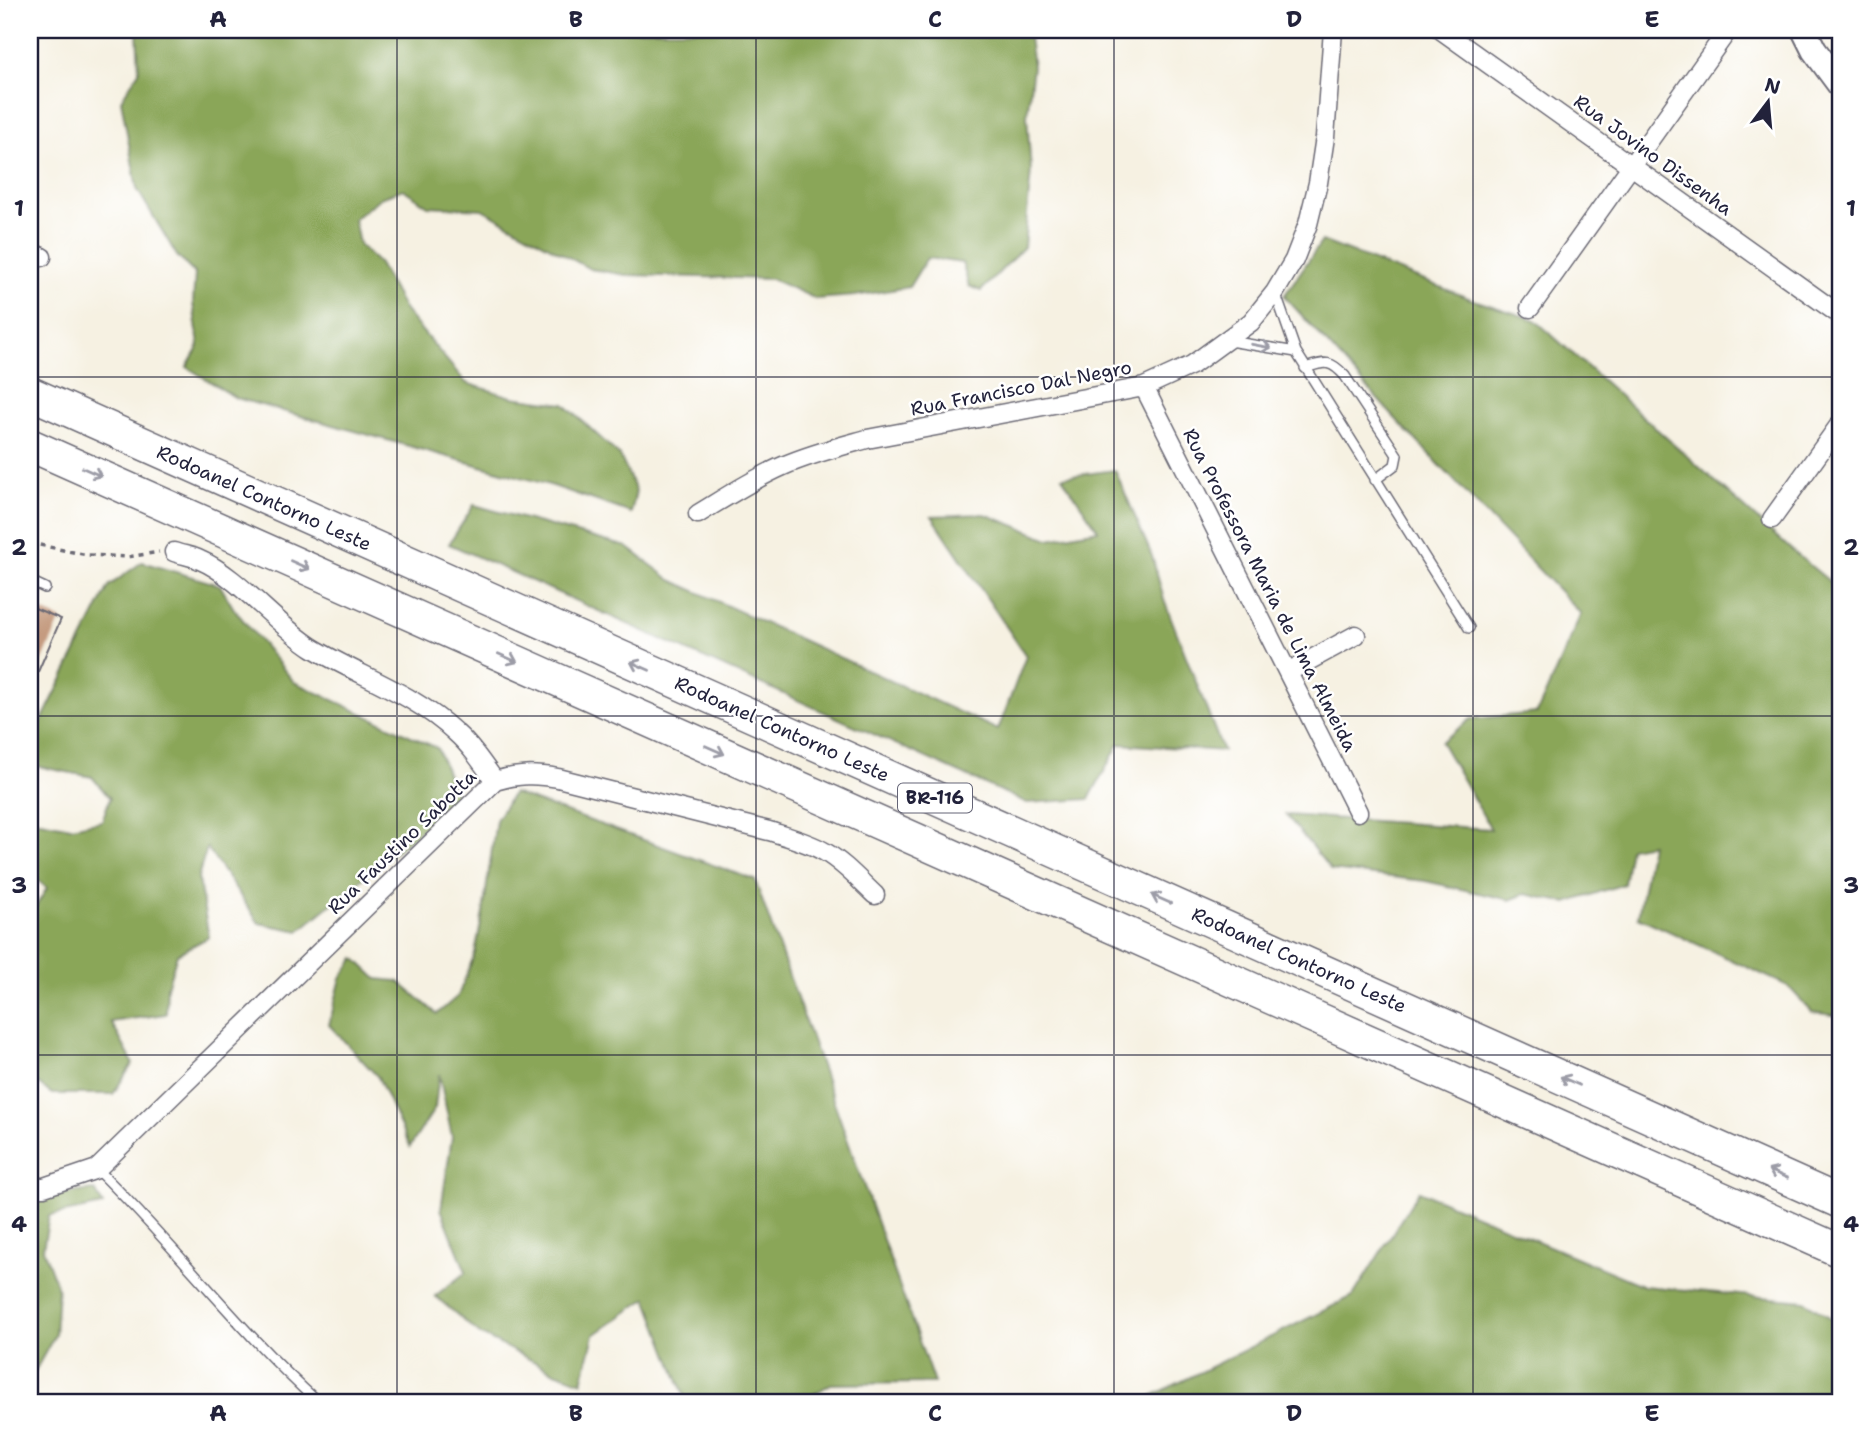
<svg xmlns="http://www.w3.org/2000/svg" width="1870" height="1432" font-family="'Shantell Sans',sans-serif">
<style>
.forest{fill:#8aa658;stroke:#56644a;stroke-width:2}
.building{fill:#c59b80}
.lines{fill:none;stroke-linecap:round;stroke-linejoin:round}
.lane-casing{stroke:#6c6a75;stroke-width:12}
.street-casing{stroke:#6c6a75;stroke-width:21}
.secondary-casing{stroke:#6c6a75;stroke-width:28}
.highway-casing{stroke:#6c6a75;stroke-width:35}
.path{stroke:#6c6a75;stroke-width:3.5;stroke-dasharray:5 5;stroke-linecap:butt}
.lane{stroke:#fff;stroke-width:9}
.street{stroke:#fff;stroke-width:18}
.secondary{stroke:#fff;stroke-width:24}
.highway{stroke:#fff;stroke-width:32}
.oneway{stroke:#9c9ca7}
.grid{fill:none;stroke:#22223b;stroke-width:2;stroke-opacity:0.55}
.labels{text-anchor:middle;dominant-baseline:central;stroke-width:5;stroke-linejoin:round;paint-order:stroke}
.shield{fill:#fff;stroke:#646476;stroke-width:2}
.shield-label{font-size:18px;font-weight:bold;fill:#22223b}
.street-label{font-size:19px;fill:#22223b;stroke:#fff}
.neatline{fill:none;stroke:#22223b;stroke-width:2.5}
.grid-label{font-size:23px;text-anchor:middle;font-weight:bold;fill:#22223b}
</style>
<rect width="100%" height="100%" fill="#fff"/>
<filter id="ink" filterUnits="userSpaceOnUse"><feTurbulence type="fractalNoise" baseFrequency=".0143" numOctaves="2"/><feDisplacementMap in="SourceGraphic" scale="14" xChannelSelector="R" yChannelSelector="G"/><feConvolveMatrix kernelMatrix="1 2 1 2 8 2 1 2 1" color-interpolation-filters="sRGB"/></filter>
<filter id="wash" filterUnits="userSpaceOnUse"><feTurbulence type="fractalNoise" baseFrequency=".00686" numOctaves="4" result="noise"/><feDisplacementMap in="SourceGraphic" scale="28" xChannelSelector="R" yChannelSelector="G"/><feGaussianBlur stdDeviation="1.57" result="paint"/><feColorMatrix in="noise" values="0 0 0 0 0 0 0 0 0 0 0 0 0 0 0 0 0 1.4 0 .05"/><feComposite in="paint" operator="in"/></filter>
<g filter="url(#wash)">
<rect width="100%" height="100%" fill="#f6f1e2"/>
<!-- forest -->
<path class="forest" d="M137,30H1028L1033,66L1027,116L1031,171L1024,247L981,291L969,286L962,263L927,258L909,287L855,296L816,299L772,279L626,275L590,269L482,209L428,206L403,189L380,198L354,219L359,244L379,264L405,311L466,383L512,397L564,404L620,456L636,491L631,513L553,486L236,398L187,367L199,346L193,303L195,274L177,256L137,189L121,100L139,71Z
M1322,241L1471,299L1535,320L1795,553L1840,590V1016L1812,1012L1788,986L1638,917L1651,844L1630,848L1624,884L1567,903L1525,894L1510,900L1425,881L1331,870L1286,815L1491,829L1441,742L1471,719L1537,713L1581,614L1392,415L1284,296Z
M1115,470L1152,556L1164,600L1223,751L1119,744L1089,799L1027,803L449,544L474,505L627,547L671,580L998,730L1026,656L932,516L985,514L1049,539L1098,530L1062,477Z
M142,562L220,585L234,609L294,682L437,748L458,800L299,931L259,923L207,848L198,877L209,937L177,954L167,987L166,1014L111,1022L133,1063L113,1094H52L30,1078V916L47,888L30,874V819L71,827L102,821L110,798L92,777L30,765V744L109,586Z
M513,793L755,880L934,1383L831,1384L800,1402H684L685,1398L647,1298L594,1335L582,1382L555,1372L481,1335L435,1296L466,1272L441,1209L452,1137L439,1074L435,1108L410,1147L378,1077L329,1025L341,978L355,958L377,979L398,981L437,1014L458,996L475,953L483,913L496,820Z
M95,1190L103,1205L49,1216L43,1249L58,1289L55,1335L30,1380V1197Z
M1419,1191L1644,1286L1805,1301L1840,1324V1402H1140L1353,1296Z"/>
<g id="blocks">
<!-- building -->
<path class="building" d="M30,606L61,619L30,690Z"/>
</g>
</g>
<g filter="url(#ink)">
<use href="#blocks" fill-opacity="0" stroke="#6c6a75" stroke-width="2"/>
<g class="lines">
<defs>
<path id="lane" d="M1275,292L1296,352L1469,628
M1229,341L1296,352
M1305,368C1325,362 1330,359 1345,376L1397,455L1395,465L1375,480
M30,581L45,588
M97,1169C174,1244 238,1330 318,1402"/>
<path id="street" d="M1441,30L1840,315
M30,252L42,257
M1530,308L1728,30
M1144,387L1358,812
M698,514C726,497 753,479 783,466C810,454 838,447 867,439L1144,387L1192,365L1251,322L1275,292L1294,260L1308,224L1318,183L1325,137L1333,30
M1772,519L1840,424
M174,552C182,555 192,556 200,560C238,576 275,624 313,648C359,676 415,694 455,732C471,746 483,764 495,781
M1288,672L1356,635
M30,1187H44L97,1169L495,781C518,774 535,774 558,778L769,831C788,837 808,842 825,852C844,863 859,880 875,895"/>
<path id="secondary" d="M1804,30L1814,50L1840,85"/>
<path id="highway" d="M30,393L1840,1202
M30,445L1840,1251"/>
</defs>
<!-- lane casing -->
<use href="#lane" class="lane-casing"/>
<!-- street casing -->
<use href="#street" class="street-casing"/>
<!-- secondary casing -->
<use href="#secondary" class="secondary-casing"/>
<!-- highway casing -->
<use href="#highway" class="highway-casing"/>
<!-- path -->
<path class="path" d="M30,543L87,555L128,557L159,552"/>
<!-- lane -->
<use href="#lane" class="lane"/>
<!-- street -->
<use href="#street" class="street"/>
<!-- secondary -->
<use href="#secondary" class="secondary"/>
<!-- highway -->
<use href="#highway" class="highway"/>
</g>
<!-- one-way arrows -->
<defs><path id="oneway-shaft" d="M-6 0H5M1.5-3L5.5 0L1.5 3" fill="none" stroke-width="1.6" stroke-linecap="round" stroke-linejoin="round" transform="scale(1.75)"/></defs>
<g class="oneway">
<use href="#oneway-shaft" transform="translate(1261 346) rotate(10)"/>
<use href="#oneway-shaft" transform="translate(92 472) rotate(24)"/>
<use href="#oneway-shaft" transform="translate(300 565) rotate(24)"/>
<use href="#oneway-shaft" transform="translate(508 658) rotate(24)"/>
<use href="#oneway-shaft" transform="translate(640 666) rotate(-156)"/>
<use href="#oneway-shaft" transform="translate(715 750) rotate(24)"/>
<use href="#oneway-shaft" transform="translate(1161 899) rotate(-156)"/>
<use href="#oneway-shaft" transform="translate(1570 1081) rotate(-156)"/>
<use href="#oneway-shaft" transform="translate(1778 1174) rotate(-156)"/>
</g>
</g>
<!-- grid -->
<path class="grid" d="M397,30V1402M756,30V1402M1114,30V1402M1473,30V1402M30,377H1840M30,716H1840M30,1055H1840"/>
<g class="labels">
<!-- shield labels -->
<rect class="shield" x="898" y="783.5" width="74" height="29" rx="5"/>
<g class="shield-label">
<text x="935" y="798">BR-116</text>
</g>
<!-- street labels -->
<g class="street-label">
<text transform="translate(1653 155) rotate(36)">Rua Jovino Dissenha</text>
<text transform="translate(1021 388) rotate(-11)">Rua Francisco Dal Negro</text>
<text transform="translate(264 498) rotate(24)">Rodoanel Contorno Leste</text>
<text transform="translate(1270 590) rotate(63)">Rua Professora Maria de Lima Almeida</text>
<text transform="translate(782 729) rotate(24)">Rodoanel Contorno Leste</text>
<text transform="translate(402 842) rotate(-44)">Rua Faustino Sabotta</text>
<text transform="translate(1299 960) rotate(24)">Rodoanel Contorno Leste</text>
</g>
</g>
<!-- margin -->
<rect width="1870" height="1432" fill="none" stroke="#fff" stroke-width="77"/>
<!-- north arrow -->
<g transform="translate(1768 102) rotate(16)" stroke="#ffffff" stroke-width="5" paint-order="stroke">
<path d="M0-5L12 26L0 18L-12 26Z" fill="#22223b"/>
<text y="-10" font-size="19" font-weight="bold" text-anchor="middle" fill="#22223b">N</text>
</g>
<rect x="38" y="38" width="1794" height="1356" class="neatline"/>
<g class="grid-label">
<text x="218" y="27">A</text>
<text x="576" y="27">B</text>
<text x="935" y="27">C</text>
<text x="1294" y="27">D</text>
<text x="1652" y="27">E</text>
<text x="19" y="216">1</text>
<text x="1851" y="216">1</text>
<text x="19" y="555">2</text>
<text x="1851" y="555">2</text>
<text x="19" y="893">3</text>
<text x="1851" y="893">3</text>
<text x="19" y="1232">4</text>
<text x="1851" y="1232">4</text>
<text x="218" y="1421">A</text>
<text x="576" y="1421">B</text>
<text x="935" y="1421">C</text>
<text x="1294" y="1421">D</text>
<text x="1652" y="1421">E</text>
</g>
</svg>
